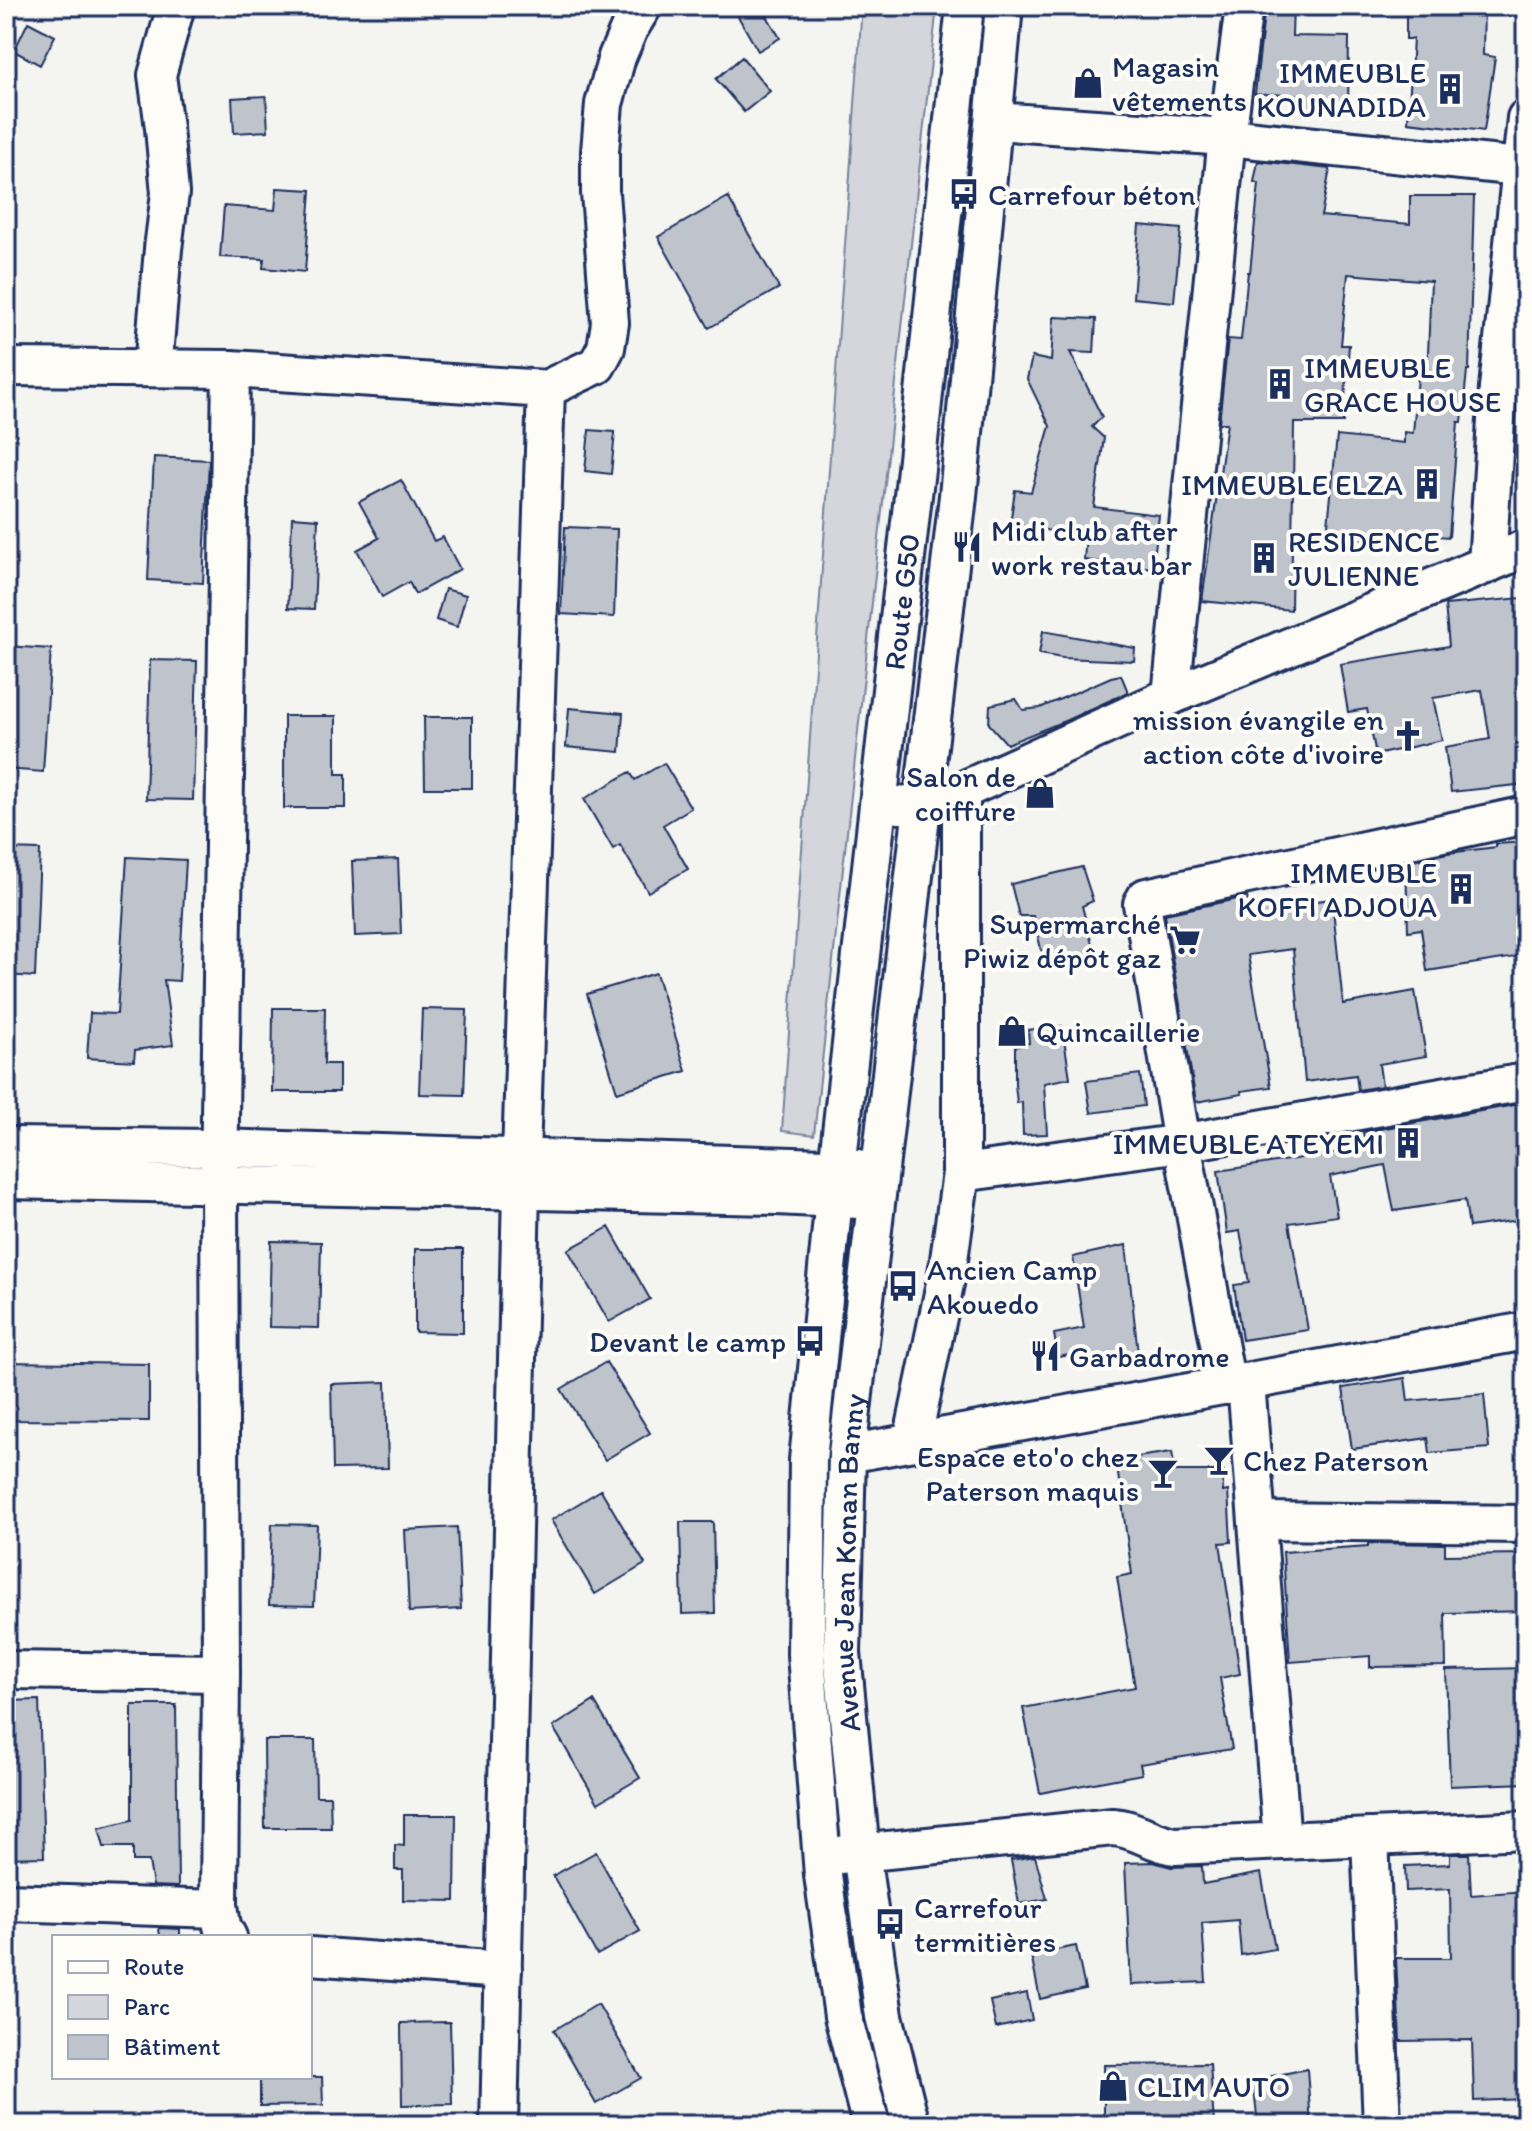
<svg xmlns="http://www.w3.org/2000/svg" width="1532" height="2131" font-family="Itim,sans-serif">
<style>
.green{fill:#d4d6db;stroke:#78829c;stroke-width:2}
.building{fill:#bfc3cc;stroke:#1b2f5e;stroke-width:2}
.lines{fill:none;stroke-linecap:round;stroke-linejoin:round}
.minor-casing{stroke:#1b2f5e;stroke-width:42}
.minor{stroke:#fdfcf7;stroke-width:36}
.labels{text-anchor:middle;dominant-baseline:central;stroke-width:8;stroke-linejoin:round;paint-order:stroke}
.poi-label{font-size:30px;fill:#1b2f5e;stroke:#fdfcf7;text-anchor:start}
.street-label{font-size:30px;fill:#1b2f5e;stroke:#fdfcf7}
</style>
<rect width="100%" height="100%" fill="#f4f4f1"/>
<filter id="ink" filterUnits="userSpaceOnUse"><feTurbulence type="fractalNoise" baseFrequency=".0125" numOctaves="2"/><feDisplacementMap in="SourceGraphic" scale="16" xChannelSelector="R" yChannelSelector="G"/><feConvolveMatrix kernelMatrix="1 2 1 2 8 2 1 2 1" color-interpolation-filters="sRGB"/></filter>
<g filter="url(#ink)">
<!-- green -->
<path class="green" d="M862,6H937L814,1135L782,1131Z"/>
<!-- building -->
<path class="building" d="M732,6H761L780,38L758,51Z
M1265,6H1293L1292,36L1349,37L1348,112L1302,111L1303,95L1255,94Z
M1406,6H1484L1483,55L1495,57L1484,131L1408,122L1413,39H1406Z
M28,22L55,36L40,65L14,51Z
M742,57L770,91L744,112L716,79Z
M266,96L268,131L234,133L232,98Z
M1258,161L1330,169L1321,216L1410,224V196H1474L1469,370H1467L1462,422H1458L1449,537L1375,531V540L1327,535L1337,436L1404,443V432L1413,433L1418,377L1427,378L1431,281L1348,274L1341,345H1349L1343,423H1294L1291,610L1202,601L1227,423H1219L1228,339L1241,340L1248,272H1250L1259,183L1254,182Z
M277,188L311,190L305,272L263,268L264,259L220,257L224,206L275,210Z
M728,197L779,288L709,328L658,237Z
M1139,225L1181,229L1174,302L1133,298Z
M1054,317L1096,319L1094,353L1070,352L1102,417L1092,427L1104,438L1094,507L1159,515L1153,568L1084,560L1086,537L1010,524L1015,490L1031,492L1050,426L1027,379L1032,357L1051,361Z
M589,430L615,432L611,474L585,471Z
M154,457L209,460L203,583L148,580Z
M401,480L434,541L443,537L460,569L415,594L409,582L382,597L357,550L379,538L359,502Z
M292,517L318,519L314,609L288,608Z
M565,527L617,529L614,617L561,614Z
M445,589L466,595L457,627L436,620Z
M1522,598L1526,640V784L1451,792L1445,747L1490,739L1482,690L1433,698L1442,740L1376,755L1367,709L1348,712L1340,664L1449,646L1445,605Z
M1043,631L1135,648L1134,661L1062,658L1039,654Z
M6,646L51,649L43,772L6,769Z
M150,660L197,661L193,800L146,799Z
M1121,675L1128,692L1067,720L1007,744L989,724L990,705L1016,699L1023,710L1040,708L1111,677Z
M569,708L623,713L620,752L566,747Z
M284,716H336V774H346V808H284Z
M424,717H472V788H425Z
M664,763L691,808L663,825L688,869L648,892L620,845L613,849L584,799L630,772L635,780Z
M1526,842V892L1516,893L1522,956L1427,971L1421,929L1408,931L1406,862L1448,853L1496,847V844Z
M6,849L40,850L35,977L6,975Z
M127,857L186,860L179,981L164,980L173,1045L135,1050L134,1061L87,1058L90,1013L117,1014Z
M398,859L401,934L355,936L352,861Z
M1082,867L1093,901L1082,906L1094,952L1044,961L1033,916H1019L1011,884Z
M1247,897L1249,910L1332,899L1343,1004L1415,991L1426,1056L1379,1064L1382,1086L1358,1090L1356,1075L1305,1082L1293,949L1248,955L1271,1087L1241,1091L1242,1094L1196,1102L1165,914Z
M656,973L686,1071L617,1092L587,994Z
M273,1008H325L324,1064H339V1092H272Z
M422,1009L467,1010L464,1095L419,1094Z
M1062,1026L1070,1078L1044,1083L1047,1134L1023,1135L1022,1102L1017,1103L1015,1085V1047L1029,1043L1028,1030Z
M1140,1074L1144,1106L1091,1113L1086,1081Z
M1526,1103V1219L1469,1227L1465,1200L1394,1211L1385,1165L1330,1176L1337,1216L1289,1223L1308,1330L1242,1340L1234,1285L1249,1283L1240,1231L1227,1233L1218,1171L1365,1148L1363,1132Z
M609,1227L650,1299L609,1322L568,1250Z
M271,1241L321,1242L319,1328L269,1327Z
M1126,1245L1138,1353L1089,1358L1088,1352L1058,1357L1054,1334L1084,1328L1073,1257Z
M415,1249H463V1333L415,1332Z
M6,1362L149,1364V1421L6,1420Z
M606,1362L650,1433L605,1460L561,1389Z
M1405,1378L1408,1401L1484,1394L1489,1448L1430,1453L1428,1438L1352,1449L1343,1388Z
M386,1382L388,1468L333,1469L331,1384Z
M1172,1452L1175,1471H1223V1492L1228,1491L1231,1542L1220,1543L1240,1674L1220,1678L1232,1749L1140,1764L1142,1774L1040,1793L1023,1708L1135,1687L1117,1577L1132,1574L1116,1460Z
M601,1490L645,1564L595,1594L551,1520Z
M680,1522H713L715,1613L682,1614Z
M272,1524L317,1525L314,1606L269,1605Z
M457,1527L461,1609L409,1612L405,1530Z
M1368,1543L1445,1544V1555L1526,1554V1611L1445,1613L1446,1666L1370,1667V1656L1290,1662L1283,1552L1368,1546Z
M1526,1668V1783L1450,1786L1446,1670Z
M39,1700L44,1857L6,1858V1701Z
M594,1701L640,1778L598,1803L553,1727Z
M132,1705H176L178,1887L153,1886L149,1861H133V1847H104L99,1828L132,1820Z
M264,1740H315L316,1796H330L331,1828H265Z
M404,1815H456L455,1901L403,1900V1870H395V1845L404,1846Z
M596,1852L640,1931L597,1955L553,1876Z
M1450,1854H1469L1471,1895L1526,1891V2099L1474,2101L1472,2040L1400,2041L1396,1958H1451L1450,1889L1406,1891L1405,1866L1450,1864Z
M1035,1856L1047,1899L1019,1904L1011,1860Z
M1153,1862L1171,1867L1202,1866L1203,1884L1261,1873L1275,1949L1241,1955L1238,1920L1202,1923L1206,1982L1131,1985L1125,1863Z
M159,1928L180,1929V1937H160Z
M1076,1946L1085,1989L1040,1999L1031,1955Z
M1027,1993L1032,2020L996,2028L990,2001Z
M598,2004L641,2078L596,2104L554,2030Z
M450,2022L452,2104L402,2105L401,2023Z
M1210,2064L1214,2125H1104V2065Z
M1307,2069L1311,2125H1258L1253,2080Z
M260,2077H322L323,2105L260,2106Z"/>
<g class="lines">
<defs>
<g id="minor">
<path d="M994,121L1227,137L1520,167"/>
<path d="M6,367L231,369L546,389L597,365L606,348L610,323L600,193V151L604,104L617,57L629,29L643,6"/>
<path d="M153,368L163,249L170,193L164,128L157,75L176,6"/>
<path d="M1487,565L1498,388L1526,118"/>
<path d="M1171,696L1227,137L1244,6"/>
<path d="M900,805L922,802L961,791L1171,696L1526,548"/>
<path d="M6,1146L220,1148L859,1168"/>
<path d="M961,1173L1182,1143L1442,1096L1526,1082"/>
<path d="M6,1180L776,1196L860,1200"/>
<path d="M1246,1382L1282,1841"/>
<path d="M1227,1386L1182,1143L1142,904L1146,897L1526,815"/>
<path d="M912,1442L947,1274L961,1173V791"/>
<path d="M847,1454L1526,1331"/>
<path d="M1257,1521L1526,1524"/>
<path d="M6,1670L221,1673"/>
<path d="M1370,1837L1382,2125"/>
<path d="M839,1855L1113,1827C1135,1828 1152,1843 1175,1846L1526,1830"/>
<path d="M6,1902L219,1909"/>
<path d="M228,1937L222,1926L219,1905L221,1673L219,1184L231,369"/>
<path d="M310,1956L503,1970"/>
<path d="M499,2125L521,1190V1157L546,389"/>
<path id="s1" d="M871,2125L843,2016L823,1875L806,1654L808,1460L837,1168L916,469L965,6"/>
<path id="s2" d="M911,2125L884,2016L861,1853L842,1653L847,1454L958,496L1004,6"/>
</g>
</defs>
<!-- minor casing -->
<use href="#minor" class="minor-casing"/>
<!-- minor -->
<use href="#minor" class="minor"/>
</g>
</g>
<!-- icons -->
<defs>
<symbol id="shop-bare" viewBox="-9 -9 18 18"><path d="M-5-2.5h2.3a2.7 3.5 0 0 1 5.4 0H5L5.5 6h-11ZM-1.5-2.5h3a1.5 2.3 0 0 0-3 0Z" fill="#1b2f5e" stroke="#fdfcf7" stroke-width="2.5" paint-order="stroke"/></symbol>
<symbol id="building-bare" viewBox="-9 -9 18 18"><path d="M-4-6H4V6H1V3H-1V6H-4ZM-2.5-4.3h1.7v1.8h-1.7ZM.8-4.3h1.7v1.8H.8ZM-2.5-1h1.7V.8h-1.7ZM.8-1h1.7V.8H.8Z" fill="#1b2f5e" stroke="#fdfcf7" stroke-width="2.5" paint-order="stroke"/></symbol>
<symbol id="bus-bare" viewBox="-9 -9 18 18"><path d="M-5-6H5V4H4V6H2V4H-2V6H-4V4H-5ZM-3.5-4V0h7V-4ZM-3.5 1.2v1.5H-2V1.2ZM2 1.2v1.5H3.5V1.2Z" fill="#1b2f5e" stroke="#fdfcf7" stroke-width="2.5" paint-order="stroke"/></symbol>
<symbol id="restaurant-bare" viewBox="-9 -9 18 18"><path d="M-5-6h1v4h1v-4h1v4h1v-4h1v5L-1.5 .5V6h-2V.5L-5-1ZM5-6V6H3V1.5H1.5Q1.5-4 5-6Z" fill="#1b2f5e" stroke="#fdfcf7" stroke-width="2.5" paint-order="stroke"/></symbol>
<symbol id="church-bare" viewBox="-9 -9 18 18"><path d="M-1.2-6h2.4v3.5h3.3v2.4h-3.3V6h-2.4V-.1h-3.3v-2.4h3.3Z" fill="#1b2f5e" stroke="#fdfcf7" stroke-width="2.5" paint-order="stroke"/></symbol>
<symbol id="supermarket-bare" viewBox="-9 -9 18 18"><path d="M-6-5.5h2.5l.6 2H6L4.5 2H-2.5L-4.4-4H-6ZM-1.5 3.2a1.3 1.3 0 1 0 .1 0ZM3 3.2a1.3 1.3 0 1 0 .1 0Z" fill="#1b2f5e" stroke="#fdfcf7" stroke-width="2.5" paint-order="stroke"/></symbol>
<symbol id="bar-bare" viewBox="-9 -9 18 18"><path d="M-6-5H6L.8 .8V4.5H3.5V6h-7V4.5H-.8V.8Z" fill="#1b2f5e" stroke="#fdfcf7" stroke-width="2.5" paint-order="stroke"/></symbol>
</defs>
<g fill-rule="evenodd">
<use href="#shop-bare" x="1066" y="61" width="44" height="44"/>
<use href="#building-bare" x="1428" y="67" width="44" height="44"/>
<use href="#bus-bare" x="942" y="172" width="44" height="44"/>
<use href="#building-bare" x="1258" y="362" width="44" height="44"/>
<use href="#building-bare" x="1405" y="462" width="44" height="44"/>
<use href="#restaurant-bare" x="945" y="525" width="44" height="44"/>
<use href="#building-bare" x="1242" y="536" width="44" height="44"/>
<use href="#church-bare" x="1386" y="714" width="44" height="44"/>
<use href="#shop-bare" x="1018" y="771" width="44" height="44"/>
<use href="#building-bare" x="1439" y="867" width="44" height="44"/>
<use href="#supermarket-bare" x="1163" y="918" width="44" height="44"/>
<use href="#shop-bare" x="990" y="1009" width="44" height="44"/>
<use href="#building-bare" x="1386" y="1121" width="44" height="44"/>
<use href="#bus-bare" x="881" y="1264" width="44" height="44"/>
<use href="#bus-bare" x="788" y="1319" width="44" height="44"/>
<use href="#restaurant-bare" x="1023" y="1334" width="44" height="44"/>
<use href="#bar-bare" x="1197" y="1438" width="44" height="44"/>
<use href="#bar-bare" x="1141" y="1451" width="44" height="44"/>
<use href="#bus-bare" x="868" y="1902" width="44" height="44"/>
<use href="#shop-bare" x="1091" y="2064" width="44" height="44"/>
</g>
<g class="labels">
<!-- poi labels -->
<g class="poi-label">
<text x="1112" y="66">Magasin<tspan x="1112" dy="34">vêtements</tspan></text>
<text x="1426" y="72" text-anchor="end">IMMEUBLE<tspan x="1426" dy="34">KOUNADIDA</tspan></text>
<text x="988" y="194">Carrefour béton</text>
<text x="1304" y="367">IMMEUBLE<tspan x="1304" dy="34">GRACE HOUSE</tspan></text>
<text x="1403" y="484" text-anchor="end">IMMEUBLE ELZA</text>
<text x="991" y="530">Midi club after<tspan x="991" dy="34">work restau bar</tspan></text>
<text x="1288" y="541">RESIDENCE<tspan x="1288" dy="34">JULIENNE</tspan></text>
<text x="1384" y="719" text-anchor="end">mission évangile en<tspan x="1384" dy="34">action côte d'ivoire</tspan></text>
<text x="1016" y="776" text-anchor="end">Salon de<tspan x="1016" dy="34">coiffure</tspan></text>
<text x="1437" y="872" text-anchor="end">IMMEUBLE<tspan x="1437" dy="34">KOFFI ADJOUA</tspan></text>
<text x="1161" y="923" text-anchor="end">Supermarché<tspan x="1161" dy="34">Piwiz dépôt gaz</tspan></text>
<text x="1036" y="1031">Quincaillerie</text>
<text x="1384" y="1143" text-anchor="end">IMMEUBLE ATEYEMI</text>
<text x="927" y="1269">Ancien Camp<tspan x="927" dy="34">Akouedo</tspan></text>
<text x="786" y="1341" text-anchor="end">Devant le camp</text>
<text x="1069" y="1356">Garbadrome</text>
<text x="1139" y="1456" text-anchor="end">Espace eto'o chez<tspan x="1139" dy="34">Paterson maquis</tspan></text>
<text x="1243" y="1460">Chez Paterson</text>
<text x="914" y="1907">Carrefour<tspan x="914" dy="34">termitières</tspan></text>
<text x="1137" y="2086">CLIM AUTO</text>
</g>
<!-- street labels -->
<g class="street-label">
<text stroke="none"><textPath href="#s1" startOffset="1534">Route G50</textPath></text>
<text stroke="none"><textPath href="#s2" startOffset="568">Avenue Jean Konan Banny</textPath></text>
</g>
</g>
<!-- margin -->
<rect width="1532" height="2131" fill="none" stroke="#fdfcf7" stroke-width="32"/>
<rect x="16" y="16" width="1500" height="2099" fill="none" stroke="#1b2f5e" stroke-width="3" filter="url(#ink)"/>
<!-- legend -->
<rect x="52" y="1935" width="260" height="144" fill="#fdfcf7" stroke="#a3aaba" stroke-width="2"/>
<rect x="68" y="1961" width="40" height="12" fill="#fdfcf7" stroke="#a3aaba" stroke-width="2"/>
<text x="124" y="1975" font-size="24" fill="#1b2f5e">Route</text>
<rect x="68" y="1995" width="40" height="24" fill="#d4d6db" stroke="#a3aaba" stroke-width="2"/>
<text x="124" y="2015" font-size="24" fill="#1b2f5e">Parc</text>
<rect x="68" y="2035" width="40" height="24" fill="#bfc3cc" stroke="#a3aaba" stroke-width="2"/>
<text x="124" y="2055" font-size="24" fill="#1b2f5e">Bâtiment</text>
</svg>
